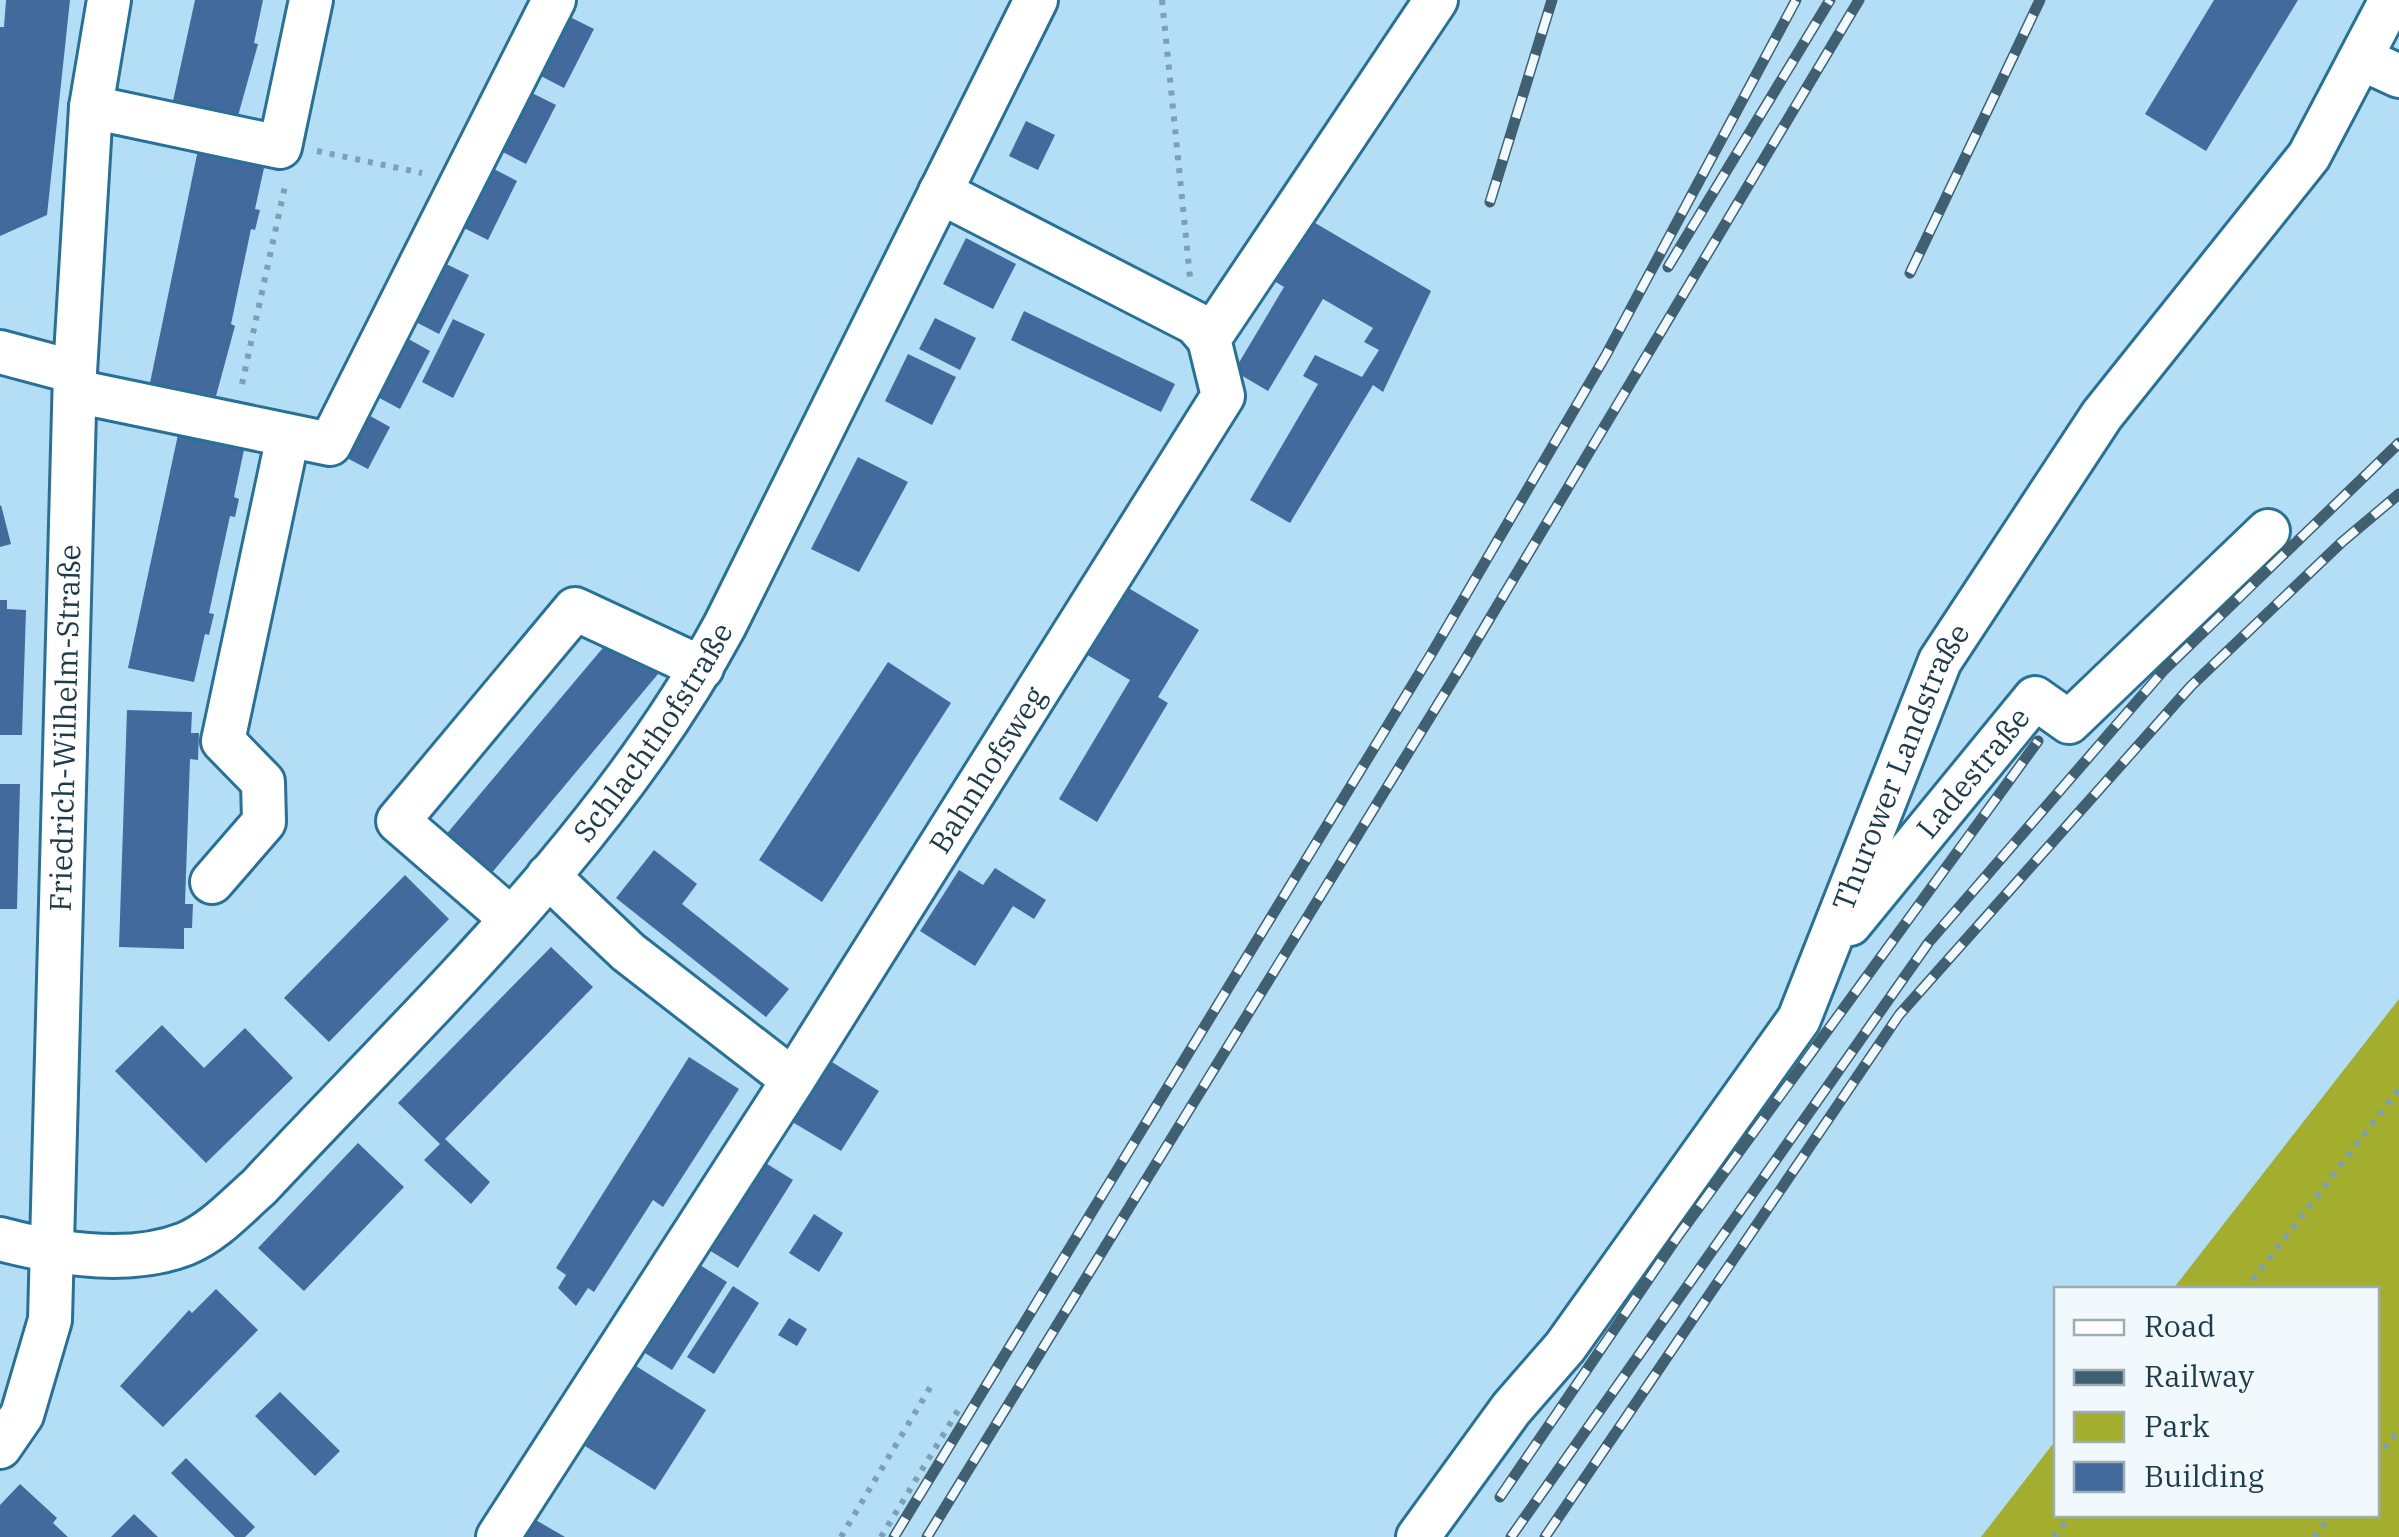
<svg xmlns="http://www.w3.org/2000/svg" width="2399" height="1537" font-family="'IBM Plex Serif',serif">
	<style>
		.green { fill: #a3ae2e }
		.building { fill: #426a9c }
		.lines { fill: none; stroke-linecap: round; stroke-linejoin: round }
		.minor-casing { stroke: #277196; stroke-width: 48 }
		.path { stroke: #7ba1b6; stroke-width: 6; stroke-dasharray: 5 8; stroke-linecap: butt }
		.minor { stroke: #fff; stroke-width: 42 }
		.rail-casing { stroke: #406072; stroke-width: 11 }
		.rail { stroke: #f2f9fd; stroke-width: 8; stroke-dasharray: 22; stroke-linecap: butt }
		.labels { text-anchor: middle; stroke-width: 10; stroke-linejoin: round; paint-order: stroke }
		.street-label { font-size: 30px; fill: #1d3b4b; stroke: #f2f9fd }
	</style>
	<rect width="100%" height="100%" fill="#b4def6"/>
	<path class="green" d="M2399,999V1537H1981L2056,1440V1514H2376V1290L2173,1289Z"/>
	<path class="building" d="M6,0H70L47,215L0,236V27H4Z
		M195,0H263L254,43L258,44L238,116L173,101Z
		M2214,0H2298L2206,151L2145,114Z
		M566,15L594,29L564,88L537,74Z
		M528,91L556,105L526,164L499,150Z
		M1026,121L1055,135L1038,170L1009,156Z
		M199,145L266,159L255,209L260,210L255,230L251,229L231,324L235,326L216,396L150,383Z
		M490,167L517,181L488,240L460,226Z
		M1310,220L1431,291L1383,392L1373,385L1290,523L1250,500L1318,384L1303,376L1315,355L1362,377L1379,350L1364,342L1373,328L1323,299L1268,391L1234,371L1284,287L1274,281Z
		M966,238L1016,264L993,309L943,284Z
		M442,262L469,275L439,334L412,320Z
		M1024,311L1175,384L1161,412L1011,340Z
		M935,318L976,338L960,370L919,349Z
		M453,319L485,334L453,398L422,382Z
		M403,336L430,351L400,409L372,394Z
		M908,354L956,377L932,425L885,401Z
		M363,412L390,427L368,469L341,455Z
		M179,430L245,445L234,497L239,499L235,517L230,516L209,613L214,614L209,635L205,634L194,682L128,668Z
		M858,457L908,482L859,572L811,549Z
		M1,505L11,544L0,547V506Z
		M1125,586L1199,630L1158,697L1168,703L1097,822L1059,799L1130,680L1084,653Z
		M0,600H7V609L26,610L22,735H0Z
		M612,637L658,674L485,881L439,843Z
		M888,662L951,703L822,902L759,860Z
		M127,710L192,712L191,733H199L198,760L190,759L185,904H193L192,928H184V949L119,947Z
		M0,784H20L17,909H0Z
		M654,850L697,884L682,904L789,989L766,1017L616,898Z
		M995,868L1046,900L1034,919L1013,906L975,966L920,931L959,870L983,885Z
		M405,875L449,919L329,1042L284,998Z
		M551,947L593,987L445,1139L490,1182L471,1204L424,1160L440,1144L398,1103Z
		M162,1025L204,1068L245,1028L293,1078L206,1163L115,1071Z
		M689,1057L739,1089L663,1207L653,1200L594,1292L588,1288L576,1306L558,1288L566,1275L556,1268Z
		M827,1059L879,1091L841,1151L789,1120Z
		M358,1143L404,1187L304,1291L258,1248Z
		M764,1162L793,1180L738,1268L709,1250Z
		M814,1214L843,1233L819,1272L789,1253Z
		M700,1265L727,1282L672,1370L645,1353Z
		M733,1286L759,1303L714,1374L687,1357Z
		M216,1289L258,1330L163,1427L120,1386L189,1310L192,1313Z
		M789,1318L807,1329L797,1346L778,1335Z
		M636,1366L706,1410L655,1490L585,1446Z
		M280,1392L340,1451L315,1476L255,1416Z
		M186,1458L255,1527L245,1537H235L171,1473Z
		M20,1484L57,1518L53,1523L68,1537H0V1505Z
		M134,1514L158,1537H111Z
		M534,1519L565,1537H523Z"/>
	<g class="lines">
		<defs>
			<g id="minor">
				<path d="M2362,59L2399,76"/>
				<path d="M91,107L280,147L311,0"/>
				<path d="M940,192L1195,323L1209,339"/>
				<path d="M0,352L75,372"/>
				<path d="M75,391L330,444L554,0"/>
				<path d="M548,876L628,952L793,1080"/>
				<path d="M212,882L264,822L263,782L223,741L288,436"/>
				<path d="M509,917L398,821L575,609L702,668"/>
				<path id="s1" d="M1850,924L2035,698L2069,722L2268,531"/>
				<path id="s2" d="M0,1239C57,1254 129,1266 185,1244C214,1232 236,1207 259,1187C424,1010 609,840 725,625L1036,0"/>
				<path id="s3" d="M0,1447L22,1415L50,1320L75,372L91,107L109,0"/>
				<path id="s4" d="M498,1537L793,1080L1223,396L1209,339L1436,0"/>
				<path id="s5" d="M1418,1537L1511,1409L1565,1347L1799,1019L1940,661L2102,415L2309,156L2391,0"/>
			</g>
		</defs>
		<use href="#minor" class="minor-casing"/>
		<path class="path" d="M1162,0L1190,277
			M317,151L422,173
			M242,384L285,186
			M2245,1290L2399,1089
			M2376,1458L2399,1430
			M841,1537L931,1386
			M881,1537L962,1404
			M2054,1537L2072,1514
			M2314,1537L2332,1514"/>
		<use href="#minor" class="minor"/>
		<defs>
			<path id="rail" d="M1490,202L1552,0
				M1668,267L1830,0
				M1910,273L2040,0
				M1500,1497L1678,1236L2038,741
				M894,1537L1433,651L1606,355L1796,0
				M927,1537L1462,665L1859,0
				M1511,1537L1929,942L2164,670L2399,443
				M1545,1537L1899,1015L2191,686L2342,542L2399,494"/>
		</defs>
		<use href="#rail" class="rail-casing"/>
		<use href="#rail" class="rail"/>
	</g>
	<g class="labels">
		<g class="street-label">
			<text dy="10" stroke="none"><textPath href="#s3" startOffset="730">Friedrich-Wilhelm-Straße</textPath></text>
			<text dy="10" stroke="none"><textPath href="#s2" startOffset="885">Schlachthofstraße</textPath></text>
			<text dy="10" stroke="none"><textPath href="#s5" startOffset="915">Thurower Landstraße</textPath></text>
			<text dy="10" stroke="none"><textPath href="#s4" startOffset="910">Bahnhofsweg</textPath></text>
			<text dy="10" stroke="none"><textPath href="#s1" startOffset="195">Ladestraße</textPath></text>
		</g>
	</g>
	<rect x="2054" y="1287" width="325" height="230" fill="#f2f9fd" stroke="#9dadb6" stroke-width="2.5"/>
	<rect x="2074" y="1320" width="50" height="15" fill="#ffffff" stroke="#9dadb6" stroke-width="2.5"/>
	<text x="2144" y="1337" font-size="30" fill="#1d3b4b">Road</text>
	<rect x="2074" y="1370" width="50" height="15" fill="#406072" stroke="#9dadb6" stroke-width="2.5"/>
	<text x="2144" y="1387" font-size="30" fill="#1d3b4b">Railway</text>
	<rect x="2074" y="1412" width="50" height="30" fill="#a3ae2e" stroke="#9dadb6" stroke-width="2.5"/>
	<text x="2144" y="1437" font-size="30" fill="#1d3b4b">Park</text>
	<rect x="2074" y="1462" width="50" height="30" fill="#426a9c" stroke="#9dadb6" stroke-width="2.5"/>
	<text x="2144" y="1487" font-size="30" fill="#1d3b4b">Building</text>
</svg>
